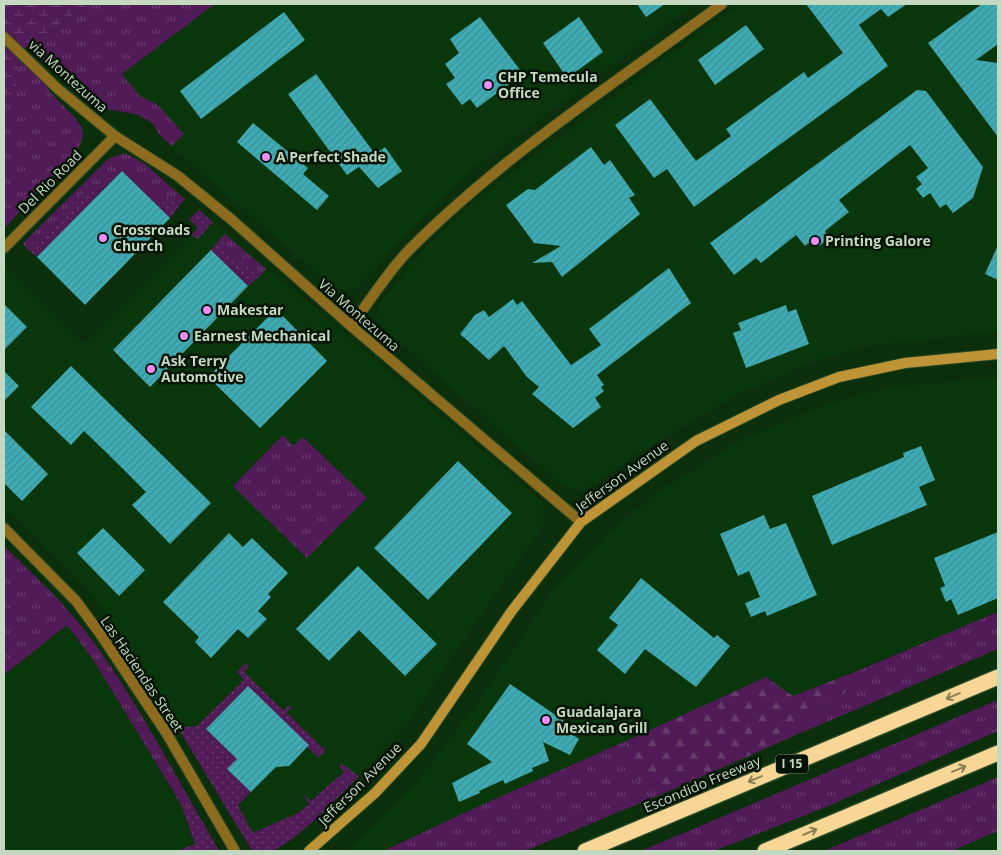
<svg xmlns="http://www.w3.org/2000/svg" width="1002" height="855" font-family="'Open Sans',sans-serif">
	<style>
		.built { fill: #09360a; fill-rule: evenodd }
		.grass { fill: url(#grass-tufts) }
		.forest { fill: url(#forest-firs) }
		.wetland { fill: url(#wetland-marsh) }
		.garden { fill: url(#garden-dots) }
		.building { fill: url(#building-hatch) }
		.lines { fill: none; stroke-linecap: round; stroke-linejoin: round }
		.minor-casing { stroke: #284a27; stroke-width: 12 }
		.tertiary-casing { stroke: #284a27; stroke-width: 12 }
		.secondary-casing { stroke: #284a27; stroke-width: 12 }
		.motorway-casing { stroke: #284a27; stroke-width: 18 }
		.minor { stroke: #8d6b1f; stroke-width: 10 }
		.tertiary { stroke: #8d6b1f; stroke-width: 10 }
		.secondary { stroke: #bf9436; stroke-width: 10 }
		.motorway { stroke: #f7d696; stroke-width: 15 }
		.oneway { stroke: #8a7e55 }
		.poi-dot { fill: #ed8cf9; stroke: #051305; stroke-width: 2 }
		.labels { text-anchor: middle; stroke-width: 5; stroke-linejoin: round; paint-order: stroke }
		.shield { fill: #051305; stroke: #8b9d89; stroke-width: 1 }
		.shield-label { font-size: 12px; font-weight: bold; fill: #c4d8c2 }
		.street-label { font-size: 14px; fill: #c4d8c2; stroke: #051305 }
		.poi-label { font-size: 14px; font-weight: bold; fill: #c4d8c2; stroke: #051305; text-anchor: start }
	</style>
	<defs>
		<pattern id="grass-tufts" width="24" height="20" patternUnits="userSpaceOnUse" patternTransform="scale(1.25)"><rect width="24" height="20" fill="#501b56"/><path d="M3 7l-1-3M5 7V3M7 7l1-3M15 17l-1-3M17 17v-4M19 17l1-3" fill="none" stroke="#683b6d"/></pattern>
		<pattern id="forest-firs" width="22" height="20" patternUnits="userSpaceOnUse" patternTransform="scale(1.25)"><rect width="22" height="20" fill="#501b56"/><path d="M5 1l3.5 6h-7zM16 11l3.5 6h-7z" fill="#683b6d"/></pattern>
		<pattern id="wetland-marsh" width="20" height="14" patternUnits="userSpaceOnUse" patternTransform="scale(1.25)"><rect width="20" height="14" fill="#501b56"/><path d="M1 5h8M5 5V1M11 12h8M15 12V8" fill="none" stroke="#683b6d"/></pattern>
		<pattern id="garden-dots" width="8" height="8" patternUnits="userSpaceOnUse" patternTransform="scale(1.25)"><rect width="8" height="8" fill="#501b56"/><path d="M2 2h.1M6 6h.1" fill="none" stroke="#683b6d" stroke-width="1.8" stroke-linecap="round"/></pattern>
		<pattern id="building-hatch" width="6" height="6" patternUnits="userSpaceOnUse" patternTransform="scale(1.25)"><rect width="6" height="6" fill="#3fabb4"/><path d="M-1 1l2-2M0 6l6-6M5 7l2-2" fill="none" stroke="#3e9096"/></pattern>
	</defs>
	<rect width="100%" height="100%" fill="#0a2f0a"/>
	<path class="built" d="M215,4H695L469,172L402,239L357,289L349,291L333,287L181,155L172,146L184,134L158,105L139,95L122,74Z
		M739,4H998V332L892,343L859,348L821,359L736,395L634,456L596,484L586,489L572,490L557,481L381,326L376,319L378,305L425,248L474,201Z
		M213,222L537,497L542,503L544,511L543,526L452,657L410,722L328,808L296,835L270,851H257L251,849L130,648L108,614L90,593L4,507V264L84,343L199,228ZM283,436L293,446L303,438L367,498L307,558Z
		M998,378V612L793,696L766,677L383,851H346L401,799L420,777L474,707L554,588L610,531L658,492L740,440L830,403L891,387Z
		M67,625L94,661L182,807L197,851H4V675Z
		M998,831V851H952L974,842Z"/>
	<path class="grass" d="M90,4H215L122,74L139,95L158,105L184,134L172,146L159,134L152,123L146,119L135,114L101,108L26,46Z
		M19,60L42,79L51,93L76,119L82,128L83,137L79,147L4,229V103L15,91Z
		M125,153L145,164L185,199L180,205L169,195L159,207L122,171L101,192L92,183L27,249L23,243L108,159Z
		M225,234L266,269L260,276L233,255L220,239Z
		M283,435L293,446L303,437L367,498L307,558L233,486Z
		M4,546C34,575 67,605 92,640C132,693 163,754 197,812L188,809L173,791L94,661L67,625L4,675Z
		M998,612V649L796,735C812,703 850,705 857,671Z
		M998,700V731L826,807L714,851H641Z
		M628,740L625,752L651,785L674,789L525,851H383L475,808Z
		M998,777V831L952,851H824Z"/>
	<path class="forest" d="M857,671C850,705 812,703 796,735L674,789L651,785L639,780L629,767L625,752L628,740L766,677L793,696Z"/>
	<path class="wetland" d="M4,4H90L26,46L18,63V79L15,91L4,103Z"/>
	<path class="garden" d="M92,183L101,192L37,257L27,249Z
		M169,195L180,205L170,218L159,207Z
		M199,210L213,222L198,239L191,235L198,228L189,219Z
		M220,239L233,255L260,276L248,286L211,250Z
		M246,663L249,665L244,672L283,710L290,705L291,707L287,713L325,750L319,758L307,747L308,745L248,686L206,729L237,759L251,792L238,805L253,833L298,813L309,804L303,795L311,801L344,772L339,766L341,763L359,776C342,793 292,847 270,851C264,852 257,851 251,849L178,728L197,726L244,680L237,672Z
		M173,791L188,809L197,812L219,851H178L195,844L182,807Z"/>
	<path class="building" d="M637,4H665L646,17Z
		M806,4H907L888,17L881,9L859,25L888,66L694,207L667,169L654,178L615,125L650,99L696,161L731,136L726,129L804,72L808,78L843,53Z
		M982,4H998V44L976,60L998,63V137L928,43Z
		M284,12L305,40L201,119L180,91Z
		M480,17L523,74L477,108L470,99L462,105L446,84L455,78L445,64L459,53L450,39Z
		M579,17L603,52L567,78L543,43Z
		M746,25L764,49L715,85L698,60Z
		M316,74L375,154L385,147L402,171L378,188L359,167L347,175L288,94Z
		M917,90L926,91L983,167L973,198L953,213L946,204L940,208L930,193L923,198L916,189L922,184L916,177L928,168L910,145L839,200L849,212L825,231L830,238L819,246L814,239L805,246L796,235L761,263L756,258L734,275L710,243Z
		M253,123L308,168L303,174L329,196L317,210L237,142Z
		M591,147L604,165L610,160L635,195L629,198L640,214L562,277L552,262L532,263L561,246L534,243L506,205L528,189L535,190Z
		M122,171L170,218L85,305L37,257Z
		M998,245V280L985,274Z
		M211,250L248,286L150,387L113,350Z
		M669,268L691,303L597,375L604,385L601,387L604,391L595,398L601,407L573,428L532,394L539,387L527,377L504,346L489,360L460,334L475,315L484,310L489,317L513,299L517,305L522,301L571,365L601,345L589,329Z
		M4,304L27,327L4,350Z
		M786,305L788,312L796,309L809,344L746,368L733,333L741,330L738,323Z
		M276,309L327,361L260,428L208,377Z
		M71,366L211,503L170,544L132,505L146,492L109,455L84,431L71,445L31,407Z
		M4,371L19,386L4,401Z
		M4,430L48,474L22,501L4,483Z
		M921,446L935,480L919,487L927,505L832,545L812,496L904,457L903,453Z
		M458,461L512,513L428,600L374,548Z
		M764,515L770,529L786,523L817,595L767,616L765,611L751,617L745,603L760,597L749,571L738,576L720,534Z
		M103,528L145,570L119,596L77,553Z
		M998,532V598L958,615L951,599L946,602L940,588L945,586L934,558Z
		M229,533L243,547L252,538L288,573L268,594L271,597L258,611L267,619L248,638L238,629L211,658L195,642L199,637L163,602Z
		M358,566L437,644L405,676L359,630L329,661L296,629Z
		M641,578L714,638L717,635L730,646L696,687L645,649L625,674L597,650L618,625L609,618Z
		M510,684L563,720L567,725L564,729L579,739L570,755L543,742L549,761L532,768L533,771L505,784L503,780L479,791L480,793L459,802L452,783L492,762L467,744Z
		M248,686L309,745L289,766L276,767L251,792L227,769L237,759L206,729Z"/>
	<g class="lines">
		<defs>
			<path id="minor" d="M4,528L76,601L101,635L167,734L235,851"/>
			<path id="tertiary" d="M4,37L58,89L115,136L178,176L232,220L351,326L581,522
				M4,248L115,136
				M351,326C369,302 387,273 408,251C501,157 616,82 722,4"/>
			<path id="secondary" d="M309,851L375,793L421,744L511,612L581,522L696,441L779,400L839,377L905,363L998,354"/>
			<path id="motorway" d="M585,851L998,677
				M765,851L998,753"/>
		</defs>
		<use href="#minor" class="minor-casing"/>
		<use href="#tertiary" class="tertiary-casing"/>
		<use href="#secondary" class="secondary-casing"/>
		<use href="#motorway" class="motorway-casing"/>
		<use href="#minor" class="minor"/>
		<use href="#tertiary" class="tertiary"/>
		<use href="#secondary" class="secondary"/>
		<use href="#motorway" class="motorway"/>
	</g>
	<defs><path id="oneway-shaft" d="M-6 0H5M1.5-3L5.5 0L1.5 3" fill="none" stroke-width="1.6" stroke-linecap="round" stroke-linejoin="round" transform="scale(1.25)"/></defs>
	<g class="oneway">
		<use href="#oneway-shaft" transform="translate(953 696) rotate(157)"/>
		<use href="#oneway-shaft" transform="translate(959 769) rotate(-23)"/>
		<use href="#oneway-shaft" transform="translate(755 779) rotate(157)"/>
		<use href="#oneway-shaft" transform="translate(810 832) rotate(-23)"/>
	</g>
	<g class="poi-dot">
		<circle cx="488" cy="85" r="5"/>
		<circle cx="266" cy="157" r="5"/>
		<circle cx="103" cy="238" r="5"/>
		<circle cx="815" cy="241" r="5"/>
		<circle cx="207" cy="310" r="5"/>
		<circle cx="184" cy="336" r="5"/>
		<circle cx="151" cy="369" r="5"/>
		<circle cx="546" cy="720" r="5"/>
	</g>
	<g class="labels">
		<rect class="shield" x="776" y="754.5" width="32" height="19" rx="4"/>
		<g class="shield-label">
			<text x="792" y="768">I 15</text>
		</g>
		<g class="street-label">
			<text transform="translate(68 76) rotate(42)" y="5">via Montezuma</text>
			<text transform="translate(50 182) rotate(-45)" y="5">Del Rio Road</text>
			<text transform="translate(359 315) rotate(41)" y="5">Via Montezuma</text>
			<text transform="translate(622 476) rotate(-36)" y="5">Jefferson Avenue</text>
			<text transform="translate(142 674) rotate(56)" y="5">Las Haciendas Street</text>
			<text transform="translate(360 784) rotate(-45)" y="5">Jefferson Avenue</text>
			<text transform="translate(702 784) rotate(-23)" y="5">Escondido Freeway</text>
		</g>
		<g class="poi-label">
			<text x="498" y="82">CHP Temecula<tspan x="498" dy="16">Office</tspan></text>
			<text x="276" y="162">A Perfect Shade</text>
			<text x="113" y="235">Crossroads<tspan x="113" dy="16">Church</tspan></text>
			<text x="825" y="246">Printing Galore</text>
			<text x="217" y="315">Makestar</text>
			<text x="194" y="341">Earnest Mechanical</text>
			<text x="161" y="366">Ask Terry<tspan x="161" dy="16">Automotive</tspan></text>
			<text x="556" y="717">Guadalajara<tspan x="556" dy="16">Mexican Grill</tspan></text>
		</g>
	</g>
	<rect width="1002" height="855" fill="none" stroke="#c4d8c2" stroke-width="10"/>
</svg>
